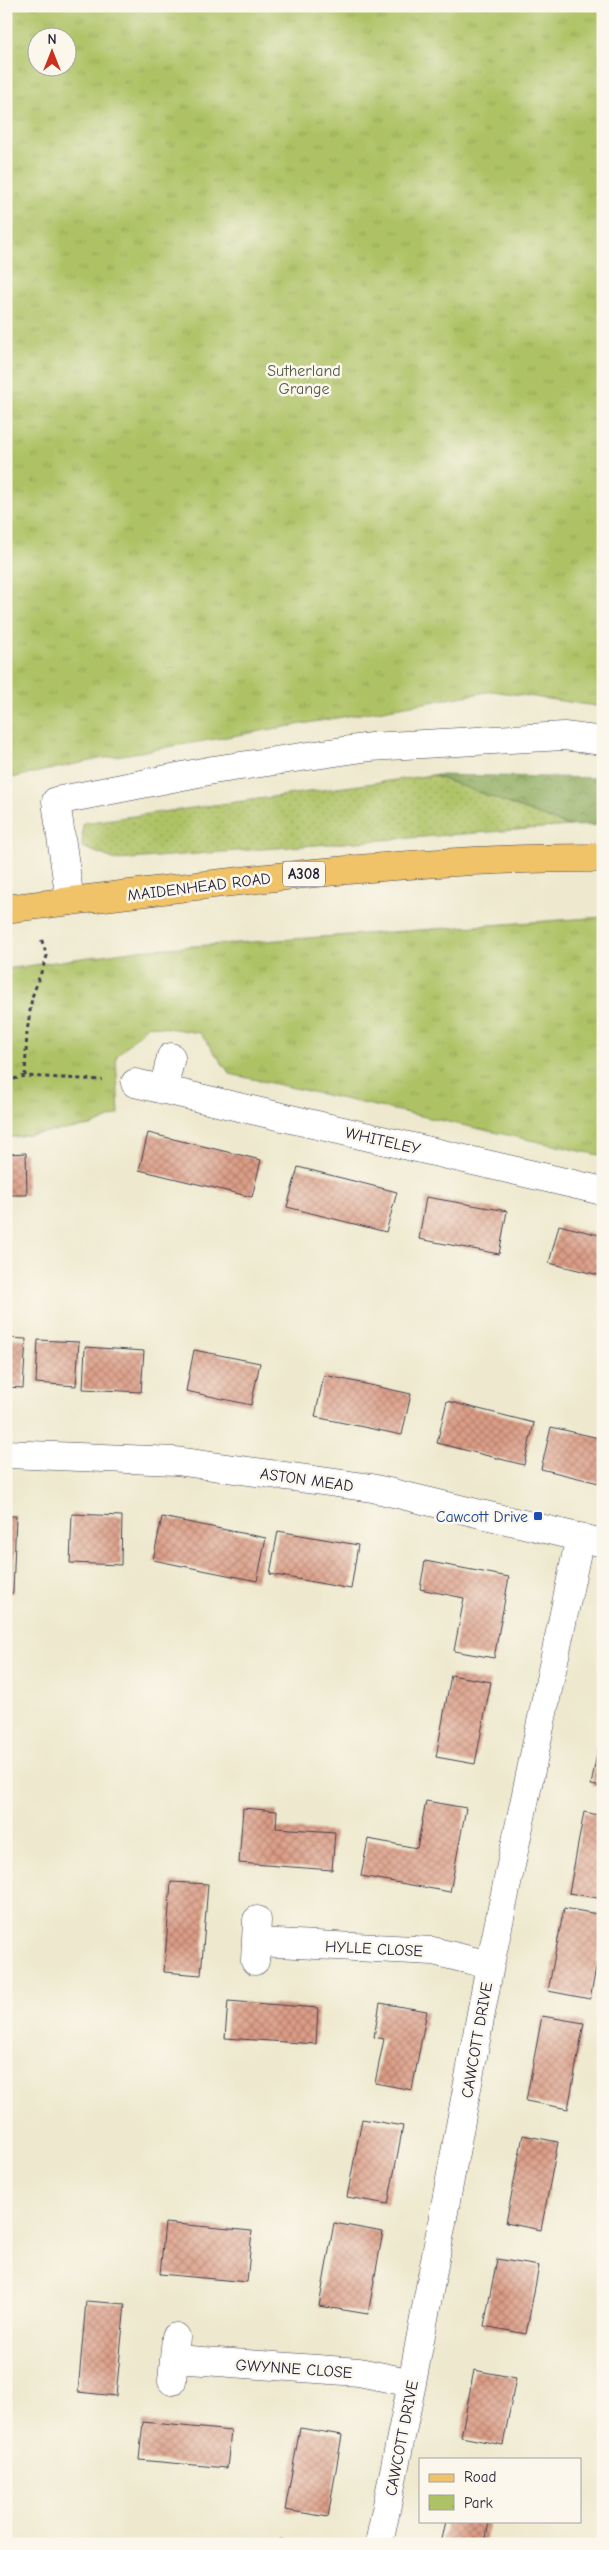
<svg xmlns="http://www.w3.org/2000/svg" width="609" height="2550" font-family="'Comic Neue',sans-serif">
	<style>
		.grass { fill: url(#grass-dots); stroke: #687250 }
		.forest { fill: url(#forest-crowns); stroke: #56654a }
		.park { fill: url(#park-tufts); stroke: #687250; fill-rule: evenodd }
		.building { fill: url(#building-cross-hatch) }
		.lines { fill: none; stroke-linecap: round; stroke-linejoin: round }
		.minor-casing { stroke: #414051; stroke-width: 29 }
		.major-casing { stroke: #414051; stroke-width: 29 }
		.path { stroke: #414051; stroke-width: 3; stroke-dasharray: 4 4; stroke-linecap: butt }
		.minor { stroke: #fff; stroke-width: 28 }
		.major { stroke: #f1c369; stroke-width: 28 }
		.transit-dot { fill: #1a4fb4; stroke: #fbf7ec; stroke-width: 2 }
		.labels { text-anchor: middle; stroke-width: 5; stroke-linejoin: round; paint-order: stroke }
		.shield { fill: #fbf7ec; stroke: #636270; stroke-width: 1 }
		.shield-label { font-size: 15px; font-weight: bold; fill: #22223b }
		.park-label { font-size: 16px; fill: #535a4a; stroke: #fbf7ec }
		.street-label { font-size: 16px; fill: #22223b; stroke: #fbf7ec }
		.transit-label { font-size: 16px; fill: #164399; stroke: #fbf7ec; text-anchor: end }
	</style>
	<defs>
		<pattern id="grass-dots" width="8" height="8" patternUnits="userSpaceOnUse" patternTransform="scale(1.25)"><rect width="8" height="8" fill="#aec265"/><path d="M2 2h.1M6 6h.1" fill="none" stroke="#95a659" stroke-width="1.8" stroke-linecap="round"/></pattern>
		<pattern id="forest-crowns" width="20" height="18" patternUnits="userSpaceOnUse" patternTransform="scale(1.25)"><rect width="20" height="18" fill="#8aa85a"/><path d="M2 6a3 3 0 1 1 6 0M12 15a3 3 0 1 1 6 0" fill="none" stroke="#70884c"/></pattern>
		<pattern id="park-tufts" width="24" height="20" patternUnits="userSpaceOnUse" patternTransform="scale(1.25)"><rect width="24" height="20" fill="#aec265"/><path d="M3 7l-1-3M5 7V3M7 7l1-3M15 17l-1-3M17 17v-4M19 17l1-3" fill="none" stroke="#95a659"/></pattern>
		<pattern id="building-cross-hatch" width="8" height="8" patternUnits="userSpaceOnUse" patternTransform="scale(1.25)"><rect width="8" height="8" fill="#dc9d86"/><path d="M0 0l8 8M0 8l8-8" fill="none" stroke="#b2806f"/></pattern>
	</defs>
	<rect width="100%" height="100%" fill="#fbf7ec"/>
	<filter id="ink" filterUnits="userSpaceOnUse"><feTurbulence type="fractalNoise" baseFrequency=".02" numOctaves="2"/><feDisplacementMap in="SourceGraphic" scale="10" xChannelSelector="R" yChannelSelector="G"/><feConvolveMatrix kernelMatrix="1 2 1 2 8 2 1 2 1" color-interpolation-filters="sRGB"/></filter>
	<filter id="wash" filterUnits="userSpaceOnUse"><feTurbulence type="fractalNoise" baseFrequency=".0096" numOctaves="4" result="noise"/><feDisplacementMap in="SourceGraphic" scale="20" xChannelSelector="R" yChannelSelector="G"/><feGaussianBlur stdDeviation="1.12" result="paint"/><feColorMatrix in="noise" values="0 0 0 0 0 0 0 0 0 0 0 0 0 0 0 0 0 1.4 0 .05"/><feComposite in="paint" operator="in"/></filter>
	<g filter="url(#wash)">
		<rect width="100%" height="100%" fill="#eee9ce"/>
		<path class="grass" d="M432,775L569,826L116,860L82,847L83,823Z"/>
		<path class="forest" d="M432,775L603,778V825L569,826Z"/>
		<path class="park" d="M6,6H603V707L493,691L99,759L6,779ZM38,38H68V68H38Z
			M603,917V1156L230,1074L200,1033L148,1025L116,1057L119,1114L91,1126L6,1138V969L138,950Z"/>
		<g id="blocks">
			<path class="building" d="M148,1133L261,1160L252,1197L139,1170Z
				M26,1153L27,1195H6V1154Z
				M298,1167L397,1192L386,1232L287,1207Z
				M426,1197L507,1211L499,1254L419,1239Z
				M559,1225L603,1236V1276L549,1263Z
				M6,1338L26,1339L23,1388L6,1387Z
				M38,1340L79,1342L76,1386L36,1383Z
				M85,1347L144,1351L141,1392L83,1389Z
				M194,1350L260,1363L251,1405L186,1391Z
				M324,1375L411,1394L402,1435L315,1417Z
				M447,1401L534,1423L524,1465L437,1443Z
				M551,1427L603,1439V1484L541,1469Z
				M72,1514L122,1516L121,1565L70,1563Z
				M6,1516H16L13,1593H6Z
				M162,1517L266,1538L257,1581L153,1560Z
				M278,1531L358,1545L351,1589L270,1574Z
				M425,1561L509,1577L494,1658L454,1651L464,1598L420,1589Z
				M6,1622H9L8,1641H6Z
				M451,1675L491,1682L475,1764L436,1757Z
				M602,1728H603V1787L591,1785Z
				M426,1801L466,1808L450,1892L361,1876L368,1839L417,1848Z
				M243,1808L277,1811L276,1828L335,1832L332,1870L239,1863Z
				M584,1812L603,1816V1899L569,1893Z
				M171,1882L208,1884L201,1975L164,1972Z
				M564,1908L603,1915V1933L590,1999L548,1991Z
				M228,2001L318,2008L316,2044L225,2038Z
				M380,2003L427,2011L412,2090L375,2083L384,2039L374,2037Z
				M542,2016L584,2023L568,2109L526,2101Z
				M362,2119L403,2126L388,2204L347,2197Z
				M523,2135L558,2142L541,2230L506,2223Z
				M165,2223L252,2231L247,2282L160,2274Z
				M334,2223L383,2232L368,2314L319,2306Z
				M497,2259L539,2266L526,2334L484,2326Z
				M86,2301L125,2304L116,2396L78,2392Z
				M474,2370L516,2378L503,2445L461,2437Z
				M143,2422L231,2431L227,2468L139,2460Z
				M300,2428L342,2435L328,2517L285,2510Z
				M446,2521H489L485,2544H441Z
				M280,2539L299,2543V2544H279Z"/>
		</g>
	</g>
	<g filter="url(#ink)">
		<use href="#blocks" fill-opacity="0" stroke="#414051" stroke-width="1"/>
		<g class="lines">
			<defs>
				<path id="minor" d="M70,901L56,801L213,770L370,747L564,736L603,741
					M135,1083L603,1191
					M163,1090L171,1057
					M6,1454L176,1461L372,1488L603,1543
					M257,1942L433,1951L490,1965
					M255,1961L257,1920
					M175,2359L359,2372L412,2383
					M172,2381L176,2337
					M379,2544L412,2383L490,1965L580,1537"/>
				<path id="major" d="M6,909C204,885 403,857 603,858"/>
			</defs>
			<use href="#minor" class="minor-casing"/>
			<use href="#major" class="major-casing"/>
			<path class="path" d="M25,1076L27,1032L32,997L47,956L41,938
				M6,1081L25,1076L102,1080"/>
			<use href="#minor" class="minor"/>
			<use href="#major" class="major"/>
		</g>
	</g>
	<rect class="transit-dot" x="533" y="1511" width="10" height="10" rx="2.5"/>
	<g class="labels">
		<rect class="shield" x="283" y="861.5" width="42" height="25" rx="4"/>
		<g class="shield-label">
			<text x="304" y="879">A308</text>
		</g>
		<g class="park-label">
			<text x="304" y="376">Sutherland<tspan x="304" dy="18">Grange</tspan></text>
		</g>
		<g class="street-label">
			<text transform="translate(199 886) rotate(-7)" y="6">MAIDENHEAD ROAD</text>
			<text transform="translate(383 1140) rotate(13)" y="6">WHITELEY</text>
			<text transform="translate(307 1479) rotate(8)" y="6">ASTON MEAD</text>
			<text transform="translate(374 1948) rotate(3)" y="6">HYLLE CLOSE</text>
			<text transform="translate(476 2040) rotate(-80)" y="6">CAWCOTT DRIVE</text>
			<text transform="translate(294 2368) rotate(4)" y="6">GWYNNE CLOSE</text>
			<text transform="translate(401 2438) rotate(-79)" y="6">CAWCOTT DRIVE</text>
		</g>
		<g class="transit-label">
			<text x="528" y="1522">Cawcott Drive</text>
		</g>
	</g>
	<rect width="609" height="2550" fill="none" stroke="#fbf7ec" stroke-width="25"/>
	<rect x="419" y="2458" width="162" height="65" fill="#fbf7ec" stroke="#a4a2a5"/>
	<rect x="429" y="2474" width="25" height="8" fill="#f1c369" stroke="#a4a2a5"/>
	<text x="464" y="2482" font-size="15" fill="#22223b">Road</text>
	<rect x="429" y="2495" width="25" height="15" fill="url(#park-tufts)" stroke="#a4a2a5"/>
	<text x="464" y="2508" font-size="15" fill="#22223b">Park</text>
	<g transform="translate(52 52)"><circle r="24" fill="#fbf7ec" stroke="#a4a2a5"/>
	<path d="M0-4L9 19L0 12L-9 19Z" fill="#c8321e"/>
	<text y="-8" font-size="14" font-weight="bold" text-anchor="middle" fill="#22223b">N</text>
	</g>
</svg>
